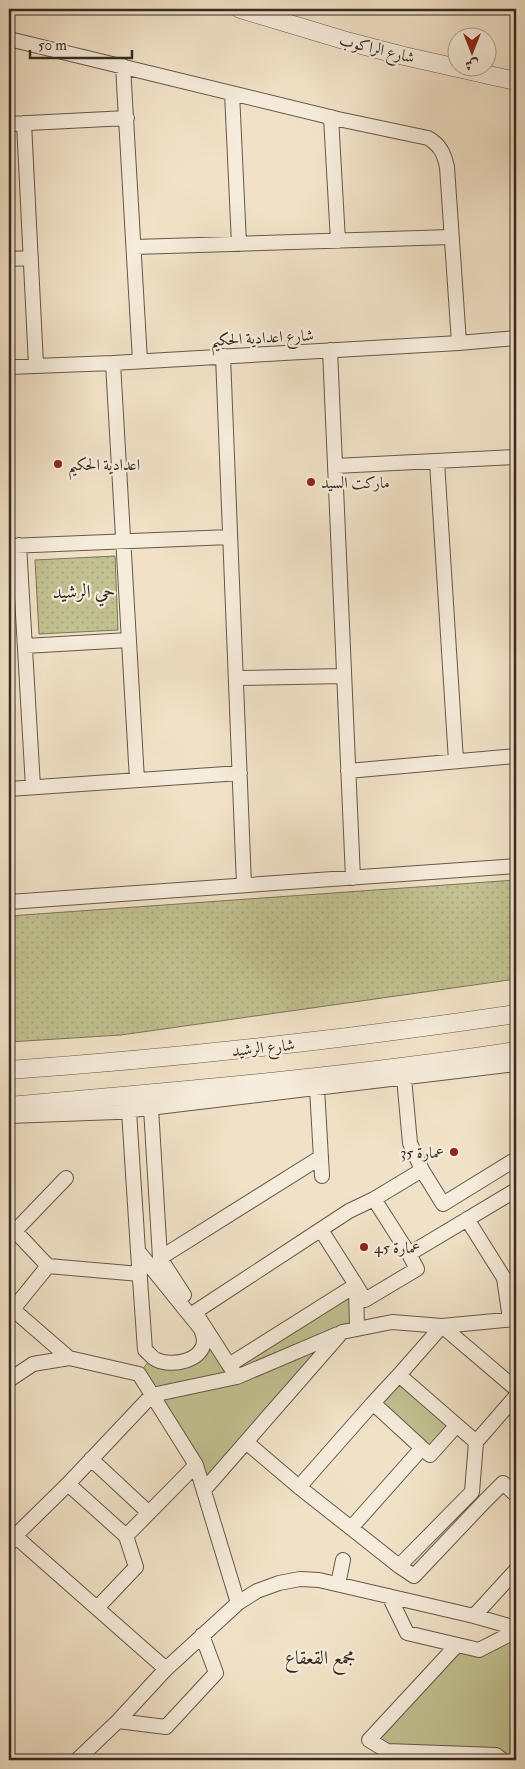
<svg xmlns="http://www.w3.org/2000/svg" width="525" height="1769" font-family="'IM FELL Double Pica',Amiri,serif">
	<style>
		.green { fill: #c1c191; stroke: #7c765a }
		.garden { fill: url(#garden-dots); stroke: #7c765a }
		.lines { fill: none; stroke-linecap: round; stroke-linejoin: round }
		.minor-casing { stroke: #65584b; stroke-width: 16 }
		.tertiary-casing { stroke: #65584b; stroke-width: 19 }
		.minor { stroke: #f6ecdb; stroke-width: 14 }
		.tertiary { stroke: #f6ecdb; stroke-width: 18 }
		.poi-dot { fill: #8f2418; stroke: #f6ecdb; stroke-width: 2 }
		.labels { text-anchor: middle; stroke-width: 4.5; stroke-linejoin: round; paint-order: stroke }
		.street-label { font-size: 16px; fill: #362a22; stroke: #f6ecdb }
		.poi-label { font-size: 16px; fill: #362a22; stroke: #f6ecdb; text-anchor: start }
		.quarter-label { font-size: 19px; fill: #362a22; stroke: #f6ecdb }
	</style>
	<defs>
		<pattern id="garden-dots" width="8" height="8" patternUnits="userSpaceOnUse" patternTransform="scale(1.25)"><rect width="8" height="8" fill="#c1c191"/><path d="M2 2h.1M6 6h.1" fill="none" stroke="#a6a67d" stroke-width="1.8" stroke-linecap="round"/></pattern>
	</defs>
	<rect width="100%" height="100%" fill="#f1e2c7"/>
	<filter id="stains"><feTurbulence type="fractalNoise" baseFrequency=".004" numOctaves="4"/><feColorMatrix values="0 0 0 0 .2 0 0 0 0 .09 0 0 0 0 .02 0 0 0 .5 -.17"/></filter>
	<radialGradient id="worn" r=".72"><stop offset=".6" stop-color="#630" stop-opacity="0"/><stop offset="1" stop-color="#630" stop-opacity=".3"/></radialGradient>
	<path class="green" d="M356,1285L357,1329L342,1332L204,1490L139,1374L152,1357L175,1363L204,1341L230,1364Z
		M399,1375L456,1426L430,1455L373,1403Z
		M516,1631V1760H444L436,1753L387,1751L369,1740L457,1645L479,1650Z"/>
	<path class="garden" d="M115,556L118,630L39,634L35,560Z
		M516,880V979L121,1035L9,1042V916Z"/>
	<g class="lines">
		<defs>
			<path id="minor" d="M9,39L338,119L428,138C440,145 444,153 447,167L459,343
				M123,66L140,361
				M232,93L239,244
				M331,117L338,241
				M24,123L36,365
				M9,124L127,118
				M134,247L451,237
				M9,259L31,258
				M330,350L353,878
				M223,356L244,885
				M113,363L137,780
				M9,367L113,363L459,343L516,338
				M437,462L456,761
				M335,466L516,457
				M19,545L33,787
				M9,546L230,537
				M25,646L129,640
				M236,678L344,676
				M348,771L516,756
				M9,789L240,773
				M9,902L516,866
				M404,1078L410,1143L422,1170
				M317,1088L322,1176
				M151,1108L160,1258
				M129,1111L138,1251L145,1350C149,1353 153,1359 157,1360C172,1367 203,1361 204,1341C204,1337 202,1332 201,1329L138,1251
				M9,1116L116,1112L516,1064
				M467,1219L504,1278L510,1319
				M409,1254L374,1199L422,1170L443,1204L516,1159
				M48,1266L15,1231L66,1178
				M356,1285L365,1300L417,1269L409,1254L516,1190
				M356,1286L357,1329
				M184,1295L160,1258L321,1157
				M9,1306L69,1358
				M13,1309L48,1266L140,1274
				M516,1319L442,1326L399,1375L476,1442L516,1396
				M229,1365L195,1312L349,1211L374,1199
				M234,1372L229,1365L356,1285L321,1230
				M399,1375L373,1403L422,1448L430,1455L456,1426
				M9,1380L33,1364L69,1358L139,1374L196,1465L238,1603
				M373,1403L299,1487L351,1528L422,1448
				M246,1442L299,1487
				M91,1459L149,1513
				M68,1484L152,1395L237,1377L338,1334
				M204,1490L342,1332L392,1322L442,1326L516,1389
				M351,1528L399,1566L472,1492L476,1442
				M15,1536L68,1484L126,1536L136,1567L97,1608
				M126,1536L196,1465
				M9,1544L15,1536L166,1669
				M399,1566L414,1576L484,1502L503,1483L516,1495
				M338,1584L343,1560
				M389,1596L407,1633L479,1650L516,1631
				M474,1616L516,1570
				M457,1645L369,1740L387,1751L496,1755L502,1760
				M118,1721L166,1727L216,1673L202,1635
				M77,1760L118,1721L166,1669L238,1603L257,1591L279,1583L300,1579L319,1580L474,1616L516,1628"/>
			<path id="tertiary" d="M240,9L350,42L404,56L516,81
				M9,1070C179,1058 348,1039 516,1014
				M9,1106C178,1091 348,1077 516,1051"/>
		</defs>
		<use href="#minor" class="minor-casing"/>
		<use href="#tertiary" class="tertiary-casing"/>
		<use href="#minor" class="minor"/>
		<use href="#tertiary" class="tertiary"/>
	</g>
	<g class="poi-dot">
		<circle cx="58" cy="464" r="5"/>
		<circle cx="311" cy="482" r="5"/>
		<circle cx="454" cy="1152" r="5"/>
		<circle cx="364" cy="1247" r="5"/>
	</g>
	<g class="labels">
		<g class="street-label">
			<text transform="translate(377 48) rotate(14)" y="6">شارع الراكوب</text>
			<text transform="translate(262 337) rotate(-3)" y="6">شارع اعدادية الحكيم</text>
			<text transform="translate(263 1047) rotate(-6)" y="6">شارع الرشيد</text>
		</g>
		<g class="poi-label">
			<text x="68" y="470">اعدادية الحكيم</text>
			<text x="321" y="488">ماركت السيد</text>
			<text x="444" y="1158" text-anchor="end">عمارة 35</text>
			<text x="374" y="1253">عمارة 45</text>
		</g>
		<g class="quarter-label">
			<text x="84" y="598">حي الرشيد</text>
			<text x="320" y="1664">مجمع القعقاع</text>
		</g>
	</g>
	<rect width="525" height="1769" fill="none" stroke="#f1e2c7" stroke-width="30"/>
	<rect x="10" y="10" width="505" height="1749" fill="none" stroke="#362a22" stroke-width="2.5"/>
	<rect x="15" y="15" width="495" height="1739" fill="none" stroke="#362a22"/>
	<g transform="translate(472 52) rotate(180)"><circle r="24" fill="#f6ecdb" stroke="#a99e91"/>
	<path d="M0-4L9 19L0 12L-9 19Z" fill="#8f2418"/>
	<text y="-8" font-size="14" font-weight="bold" text-anchor="middle" fill="#362a22">ش</text>
	</g>
	<path d="M30 50v8h102v-8" fill="none" stroke="#362a22" stroke-width="2.5"/>
	<text x="38" y="50" font-size="15" fill="#362a22" stroke="#f6ecdb" stroke-width="4" paint-order="stroke">50 m</text>
	<rect width="100%" height="100%" filter="url(#stains)"/>
	<rect width="100%" height="100%" fill="url(#worn)"/>
</svg>
